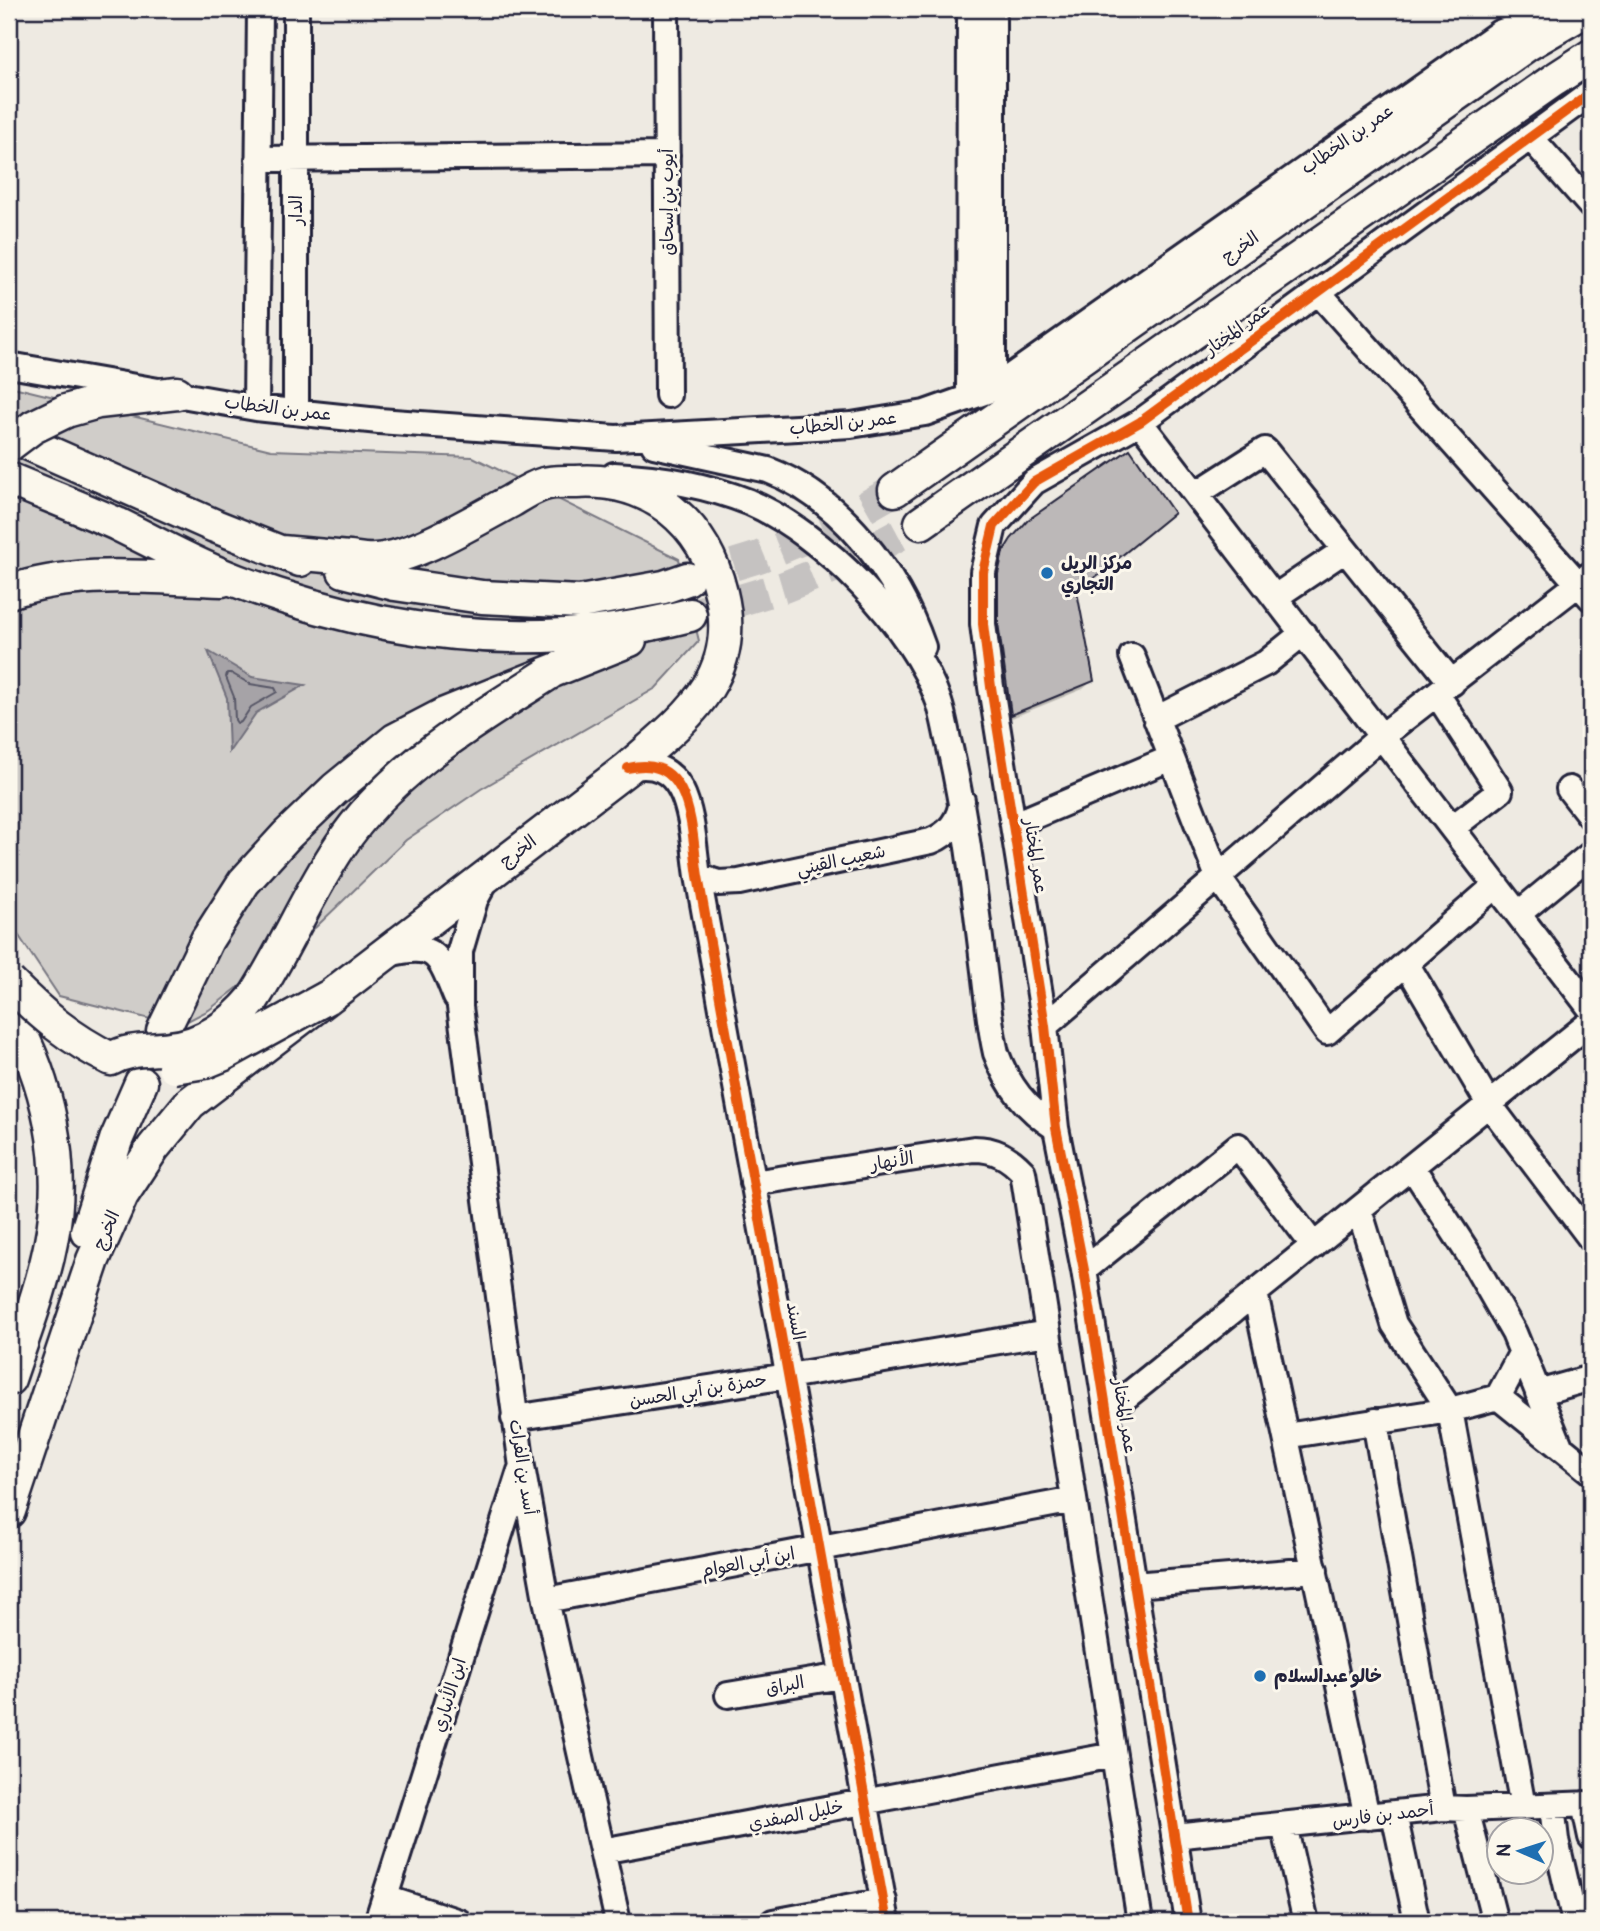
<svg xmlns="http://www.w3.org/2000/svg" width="1600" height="1931" font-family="Pangolin,'Playpen Sans Arabic',sans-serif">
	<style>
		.green { fill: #d0cdc9; stroke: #797882; stroke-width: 2 }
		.water { fill: #a6a3a7; stroke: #716f7c; stroke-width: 2 }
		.shadow { fill: #0003 }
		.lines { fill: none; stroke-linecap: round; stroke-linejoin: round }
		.shore { stroke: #575666; stroke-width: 2 }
		.building { fill: #bcb8b8; stroke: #22223b; stroke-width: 2 }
		.major-tunnel { stroke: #c5c2c1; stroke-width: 32; stroke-dasharray: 32 16; stroke-linecap: butt }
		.minor-casing { stroke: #22223b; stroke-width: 30 }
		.major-casing { stroke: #22223b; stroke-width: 37 }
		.minor { stroke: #fbf7ec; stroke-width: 24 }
		.major { stroke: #fbf7ec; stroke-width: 32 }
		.major-bridge-casing { stroke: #22223b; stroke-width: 37; stroke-linecap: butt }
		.major-bridge { stroke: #fbf7ec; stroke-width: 32 }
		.cycleway-casing { stroke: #fbf7ec; stroke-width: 15 }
		.cycleway { stroke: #e8590c; stroke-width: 10 }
		.poi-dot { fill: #1f6fb2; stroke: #fbf7ec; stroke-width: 2.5 }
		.labels { text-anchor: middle; stroke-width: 6; stroke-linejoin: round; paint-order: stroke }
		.street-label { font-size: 18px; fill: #22223b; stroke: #fbf7ec }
		.poi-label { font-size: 18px; font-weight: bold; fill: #22223b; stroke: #fbf7ec; text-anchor: start }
	</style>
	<rect width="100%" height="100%" fill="#eeeae2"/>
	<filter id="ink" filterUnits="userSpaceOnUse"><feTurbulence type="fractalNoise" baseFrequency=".0143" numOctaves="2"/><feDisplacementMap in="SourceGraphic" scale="14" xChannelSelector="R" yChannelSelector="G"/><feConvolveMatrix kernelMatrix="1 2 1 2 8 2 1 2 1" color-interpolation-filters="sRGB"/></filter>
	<g filter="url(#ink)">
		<path class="green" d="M9,386L271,450L473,457L679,559L699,641L656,688L481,789L406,840L316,927L209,1010L178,1026L59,996L9,921Z"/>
		<path class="water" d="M208,651L252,677L305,685L256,713L229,752L227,698Z"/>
		<path class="shadow" d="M1020,531L1075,593L1092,681L1083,689L1002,722L990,633L995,562L1002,550Z"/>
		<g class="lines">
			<path class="shore" d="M227,673H231L250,684L275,688L277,692L251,707L241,722L237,723L235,720L234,697L226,677Z"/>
		</g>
		<path class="building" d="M1130,449L1174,513L1077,592L1094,681L1011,715L998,623V574L1003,552L1011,539L1028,520Z"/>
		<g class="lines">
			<path class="major-tunnel" d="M688,579L759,557L827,529L895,490
				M690,615L784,587L854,559L921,523"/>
			<defs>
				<path id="minor" d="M296,9V411
					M666,9L668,395
					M1530,137L1591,206
					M258,159L667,155
					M1318,292L1591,598
					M9,365L256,408L379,421L616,438L851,425L925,413L993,389L1499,33L1561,9
					M993,389V9
					M969,397L970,9
					M256,408L260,9
					M1140,422L1591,1009
					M654,445L768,470C841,498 898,574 923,647
					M614,475C659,477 706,485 749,502C822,533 913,626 939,702C944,717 946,733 950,748C966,819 974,891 983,963C987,993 989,1023 996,1053C1008,1086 1026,1109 1056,1128
					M1196,494L1265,450L1452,683
					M1275,597L1345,550
					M1132,656L1218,877L1327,1032L1496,885
					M1437,694L1500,791L1452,828
					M1156,719L1266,663L1303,633
					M628,768C694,752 691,832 698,876L887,1922
					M1569,789L1591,817
					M1013,825L1171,758
					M698,876L718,883L739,882L931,841C949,834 960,820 962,800
					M487,878L475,900L460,951V1007L522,1467L546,1600L618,1922
					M1518,914L1591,854
					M388,954C437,942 439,955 456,997
					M1406,963L1489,1104L1591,1239
					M1045,1026L1382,736L1591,574
					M1412,1167L1470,1256L1514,1333L1560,1446
					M753,1183L974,1149C995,1149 1009,1157 1023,1172L1140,1922
					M1359,1209L1394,1324L1450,1410L1498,1397L1522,1352
					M1084,1270L1238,1146L1314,1246
					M1255,1293L1367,1817
					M1538,1393L1591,1378
					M1498,1397L1591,1472
					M1107,1412L1591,1022
					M514,1418L788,1376L1048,1333
					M1375,1421L1443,1808
					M1286,1436L1450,1410L1523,1807
					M1134,1585L1315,1570
					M546,1600L1074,1500
					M728,1695L842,1676
					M1584,1804L1591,1837
					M1552,1806L1556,1840L1575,1922
					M1466,1809L1495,1922
					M1394,1814L1417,1922
					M1284,1825L1306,1922
					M1174,1836L1443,1808L1466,1809L1591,1804
					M602,1851L1114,1755
					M385,1898L459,1922
					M377,1922L520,1471
					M773,1922L884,1901
					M1188,1922L1084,1270L1056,1128L1045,1026L991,687L983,624V572L994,526L1034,482L1140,422L1591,93"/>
				<path id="major" d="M66,411L98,402L177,393
					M9,435L215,526L300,560
					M9,479C45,494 81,508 117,524C156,543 196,566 237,581C384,636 536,655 690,615
					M895,490L1528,44L1588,9
					M921,523L1554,80L1591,56
					M344,571L395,584L482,597L580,602L664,587L687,579
					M9,592C78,568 151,578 222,580
					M9,1011C48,1080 67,1163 51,1242C42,1289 24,1334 9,1379
					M163,1031L207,940L244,882L287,835L335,789L395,740L445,714L630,640
					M87,1231L116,1140L141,1083
					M9,1511L93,1260L122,1195L153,1148L190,1103L628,768C684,719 742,678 721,593C704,522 650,477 576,482C566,482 553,481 544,484C533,487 521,495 511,501C475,520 416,557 376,560C367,561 358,559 349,558C326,556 304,554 281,552"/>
			</defs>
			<use href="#minor" class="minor-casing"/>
			<use href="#major" class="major-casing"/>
			<use href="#minor" class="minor"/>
			<use href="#major" class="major"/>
			<defs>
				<path id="major-bridge" d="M9,445L33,427L66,411
					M9,982C42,1015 69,1038 111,1059C130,1048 148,1051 170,1048C203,1045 232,1024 253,999C285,950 307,895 340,846C391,769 472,723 548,674
					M174,1067L205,1062L222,1055L328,997"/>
			</defs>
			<use href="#major-bridge" class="major-bridge-casing"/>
			<use href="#major-bridge" class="major-bridge"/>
			<defs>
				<path id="cycleway" d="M628,768C694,752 691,832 698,876L887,1922
					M1188,1922L1084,1270L1056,1128L1045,1026L991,687L983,624V572L994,526L1034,482L1140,422L1591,93"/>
			</defs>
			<use href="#cycleway" class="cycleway-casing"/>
			<use href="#cycleway" class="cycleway"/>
		</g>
	</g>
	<g class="poi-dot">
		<circle cx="1047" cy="573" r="7"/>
		<circle cx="1260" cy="1676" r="7"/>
	</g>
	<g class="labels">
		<g class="street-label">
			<text transform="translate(1347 139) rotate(-35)" y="6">عمر بن الخطاب</text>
			<text transform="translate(667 202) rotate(-90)" y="6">أيوب بن إسحاق</text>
			<text transform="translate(296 210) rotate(-90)" y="6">الدار</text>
			<text transform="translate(1240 247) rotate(-35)" y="6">الخرج</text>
			<text transform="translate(1237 329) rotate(-36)" y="6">عمر المختار</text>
			<text transform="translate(278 408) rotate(7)" y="6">عمر بن الخطاب</text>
			<text transform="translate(843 423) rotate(-6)" y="6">عمر بن الخطاب</text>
			<text transform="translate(518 851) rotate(-37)" y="6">الخرج</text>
			<text transform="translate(1036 856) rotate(81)" y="6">عمر المختار</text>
			<text transform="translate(841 860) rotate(-12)" y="6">شعيب القيني</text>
			<text transform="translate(892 1161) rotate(-9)" y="6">الأنهار</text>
			<text transform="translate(106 1230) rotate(-66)" y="6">الخرج</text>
			<text transform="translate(796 1321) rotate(80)" y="6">السند</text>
			<text transform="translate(698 1390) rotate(-9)" y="6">حمزة بن أبي الحسن</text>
			<text transform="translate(1125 1416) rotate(81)" y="6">عمر المختار</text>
			<text transform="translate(523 1467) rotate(81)" y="6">أسد بن الفرات</text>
			<text transform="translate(748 1562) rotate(-11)" y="6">ابن أبي العوام</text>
			<text transform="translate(785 1685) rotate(-10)" y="6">البراق</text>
			<text transform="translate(449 1695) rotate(-73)" y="6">ابن الأنباري</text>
			<text transform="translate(796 1815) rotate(-11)" y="6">خليل الصفدي</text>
			<text transform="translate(1383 1815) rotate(-7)" y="6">أحمد بن فارس</text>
		</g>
		<g class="poi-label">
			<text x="1061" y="569">مركز الريل<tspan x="1061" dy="21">التجاري</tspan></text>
			<text x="1274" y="1682">خالو عبدالسلام</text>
		</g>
	</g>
	<rect width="1600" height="1931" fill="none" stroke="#fbf7ec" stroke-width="35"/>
	<rect x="18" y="18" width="1565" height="1896" fill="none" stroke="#22223b" stroke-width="2.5" filter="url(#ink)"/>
	<g transform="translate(1520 1851) rotate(273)"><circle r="33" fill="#fbf7ec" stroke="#a4a2a5" stroke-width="2"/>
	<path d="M0-5L12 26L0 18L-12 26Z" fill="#1f6fb2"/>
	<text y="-10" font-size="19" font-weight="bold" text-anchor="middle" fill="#22223b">N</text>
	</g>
</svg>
